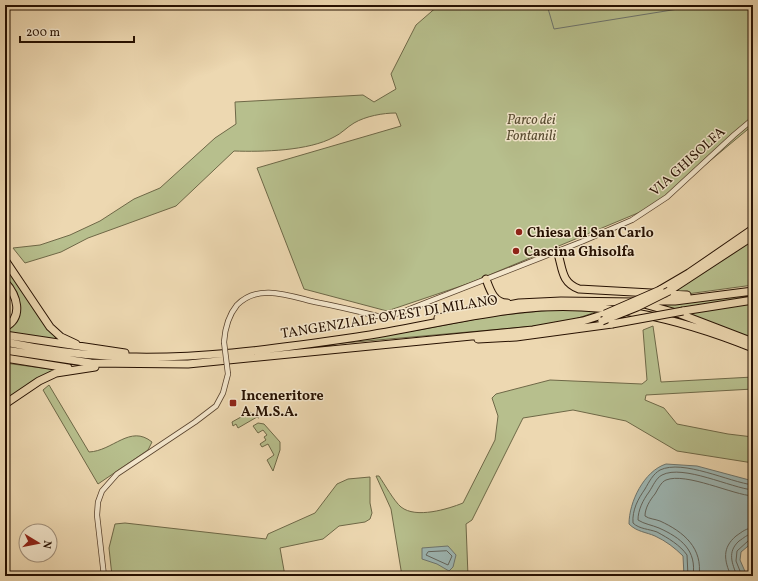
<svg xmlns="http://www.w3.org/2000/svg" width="758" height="581" font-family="Vollkorn,serif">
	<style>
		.green { fill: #b7bf8d; stroke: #6e6847 }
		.water { fill: #9db8b6; stroke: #6d756e }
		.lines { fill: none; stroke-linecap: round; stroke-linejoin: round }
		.shore { stroke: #62645c; stroke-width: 1 }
		.stream { stroke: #6d756e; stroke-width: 1 }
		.tertiary-casing { stroke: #58422d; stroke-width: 6 }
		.motorway-casing { stroke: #261001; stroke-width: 9 }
		.tertiary { stroke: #f3e6cc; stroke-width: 4.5 }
		.motorway { stroke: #edd8b1; stroke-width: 7 }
		.tertiary-bridge-casing { stroke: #58422d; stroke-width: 6; stroke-linecap: butt }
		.motorway-bridge-casing { stroke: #261001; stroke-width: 9; stroke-linecap: butt }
		.tertiary-bridge { stroke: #f3e6cc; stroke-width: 4.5 }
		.motorway-bridge { stroke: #edd8b1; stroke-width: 7 }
		.poi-dot { fill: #8f2418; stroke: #f3e6cc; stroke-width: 1.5 }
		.labels { text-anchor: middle; stroke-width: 3; stroke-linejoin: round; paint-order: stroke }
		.park-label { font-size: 14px; font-style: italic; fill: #594d32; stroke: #f3e6cc }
		.street-label { font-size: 14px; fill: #261001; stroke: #f3e6cc }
		.poi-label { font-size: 14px; font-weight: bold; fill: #261001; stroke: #f3e6cc; text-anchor: start }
	</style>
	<rect width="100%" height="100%" fill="#edd8b1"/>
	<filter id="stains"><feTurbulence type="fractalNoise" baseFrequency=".005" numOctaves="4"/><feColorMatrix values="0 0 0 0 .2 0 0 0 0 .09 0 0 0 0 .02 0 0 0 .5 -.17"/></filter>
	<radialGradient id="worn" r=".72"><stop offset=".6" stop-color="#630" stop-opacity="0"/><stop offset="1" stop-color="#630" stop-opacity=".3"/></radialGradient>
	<path class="green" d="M439,5H753V125L657,205L470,283L387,311L304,289L257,168L401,126L396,113C383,113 366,116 354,123C347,127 341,134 334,137C309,151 262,152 234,151L176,206L88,238L61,252L25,263L13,248L40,245L70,235L100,221L134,199L160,188L215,138L236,124L235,102L363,95L374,102L396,89L391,74L416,25Z
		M753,238V285L687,294L671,293Z
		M5,263L56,336L61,342L5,332L19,314L5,279Z
		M753,293V298L674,310L659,305V304Z
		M753,301V340L684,313Z
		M552,310L599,311L572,320L536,326L321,345L419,330L493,316Z
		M653,326L661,382L753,377V389L646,395L645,400L664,408L677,424L728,434L753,437V463L677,451L626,421L573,410L523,418L472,520L466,524L468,576H402L391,509L376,476H379C385,485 394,501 401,507C416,519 448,509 463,503L495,440L498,416L492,398L496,394L550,380L642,384L647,380L643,330Z
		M5,363L57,370L5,401Z
		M49,385L89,452C113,451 130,424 152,442L148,450L98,484L43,390Z
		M250,412L259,418L257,417L238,428L236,424L233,426L232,422Z
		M258,423L264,424L280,442V450L273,471L267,460L274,455L268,444L262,447L260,444L266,440L264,437L267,435L263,430L258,433L253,426Z
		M370,477V503L372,513L370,519L365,522L339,526L323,539L280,548L285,576H112L109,548L115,524L125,523L266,539L268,534L315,513L337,484L348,479Z"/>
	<path class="water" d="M666,464L697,466L753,481V542L741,552L740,560L747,576H684L683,556C675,548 666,541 655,536C646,532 637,532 629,524C629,502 644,471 666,464Z
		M448,546L456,555L453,567L449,571L437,564L422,559V548Z"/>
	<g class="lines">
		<path class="shore" d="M447,551L452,556L448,565L426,555L428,552Z
			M688,576L687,555C680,545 668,538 657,532C649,529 639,529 633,523C632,510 638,499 645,489C649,482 653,474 660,470C683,459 729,482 753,485
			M693,576C697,550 681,538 659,528C652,525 644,524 638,520C638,510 643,500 649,492C653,486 656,478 662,475C683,464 731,488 753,490
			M699,576C703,548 684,532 660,521C655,519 649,519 645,516C645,508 650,500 655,494C658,489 661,482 666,480C686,472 733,495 753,496
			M731,576C724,560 722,548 736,536C742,532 746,528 753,528
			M737,576C732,563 727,552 739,541C744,538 747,534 753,534
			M742,576L736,561L737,551L748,541L753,539"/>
		<path class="stream" d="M547,5L554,29L703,5"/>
		<defs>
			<path id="tertiary" d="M224,342C225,328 228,316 237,305C258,283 290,296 315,302C336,306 357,311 377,316H389L402,312L581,242L632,220L667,197L734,135L753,119
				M104,576L97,515L98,502L102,491L117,474L195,422L216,406L223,393L228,374"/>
			<path id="motorway" d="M557,251C563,267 560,282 579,289L687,295
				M5,260L50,327L61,337L76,344
				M486,279C490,290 494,303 507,303
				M5,282C17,295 24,317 5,327
				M660,290L689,273L753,229
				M669,291L753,236
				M647,301H675L753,291
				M644,304L680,314L753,342
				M683,311L753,300
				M438,318L519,303L561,301L634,302
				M5,335L125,353
				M478,339L516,337L612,324
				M5,342C39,349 73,354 107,356C190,361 275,349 357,337C411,329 465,315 519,309C602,300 676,317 753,348
				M5,350L91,363L188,364L533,330L583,321L605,314
				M5,358L68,368
				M5,404L39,381L56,373L95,367"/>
		</defs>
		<use href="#tertiary" class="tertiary-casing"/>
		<use href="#motorway" class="motorway-casing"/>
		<use href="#tertiary" class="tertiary"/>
		<use href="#motorway" class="motorway"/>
		<defs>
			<path id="tertiary-bridge" d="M224,342L228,374"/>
			<path id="motorway-bridge" d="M605,314L660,290
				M602,321L637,307L669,291
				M612,324L683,311"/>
		</defs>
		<use href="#tertiary-bridge" class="tertiary-bridge-casing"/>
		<use href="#motorway-bridge" class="motorway-bridge-casing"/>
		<use href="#tertiary-bridge" class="tertiary-bridge"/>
		<use href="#motorway-bridge" class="motorway-bridge"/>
	</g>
	<g class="poi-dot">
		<circle cx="519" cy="232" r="4"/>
		<circle cx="516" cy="251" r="4"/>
		<rect x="229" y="399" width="8" height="8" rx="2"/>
	</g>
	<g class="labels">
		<g class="park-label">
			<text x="531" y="124">Parco dei<tspan x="531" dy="16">Fontanili</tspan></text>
		</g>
		<g class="street-label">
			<text transform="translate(687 161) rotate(-42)" y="5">VIA GHISOLFA</text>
			<text transform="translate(389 316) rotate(-9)" y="5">TANGENZIALE OVEST DI MILANO</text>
		</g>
		<g class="poi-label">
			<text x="527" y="237">Chiesa di San Carlo</text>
			<text x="524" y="256">Cascina Ghisolfa</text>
			<text x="241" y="400">Inceneritore<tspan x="241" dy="16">A.M.S.A.</tspan></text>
		</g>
	</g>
	<rect width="758" height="581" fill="none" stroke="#edd8b1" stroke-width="20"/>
	<rect x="6" y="6" width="746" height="569" fill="none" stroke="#261001" stroke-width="2"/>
	<rect x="10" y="10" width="738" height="561" fill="none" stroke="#261001"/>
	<g transform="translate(38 543) rotate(100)"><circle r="19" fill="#f3e6cc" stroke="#a1907b"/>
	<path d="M0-3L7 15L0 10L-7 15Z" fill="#8f2418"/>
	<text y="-6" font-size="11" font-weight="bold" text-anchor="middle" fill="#261001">N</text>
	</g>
	<path d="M20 36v6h114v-6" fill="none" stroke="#261001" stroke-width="2"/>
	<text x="26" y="36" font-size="12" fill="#261001" stroke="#f3e6cc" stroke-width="3" paint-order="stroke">200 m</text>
	<rect width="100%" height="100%" filter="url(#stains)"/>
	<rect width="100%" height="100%" fill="url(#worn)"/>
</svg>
